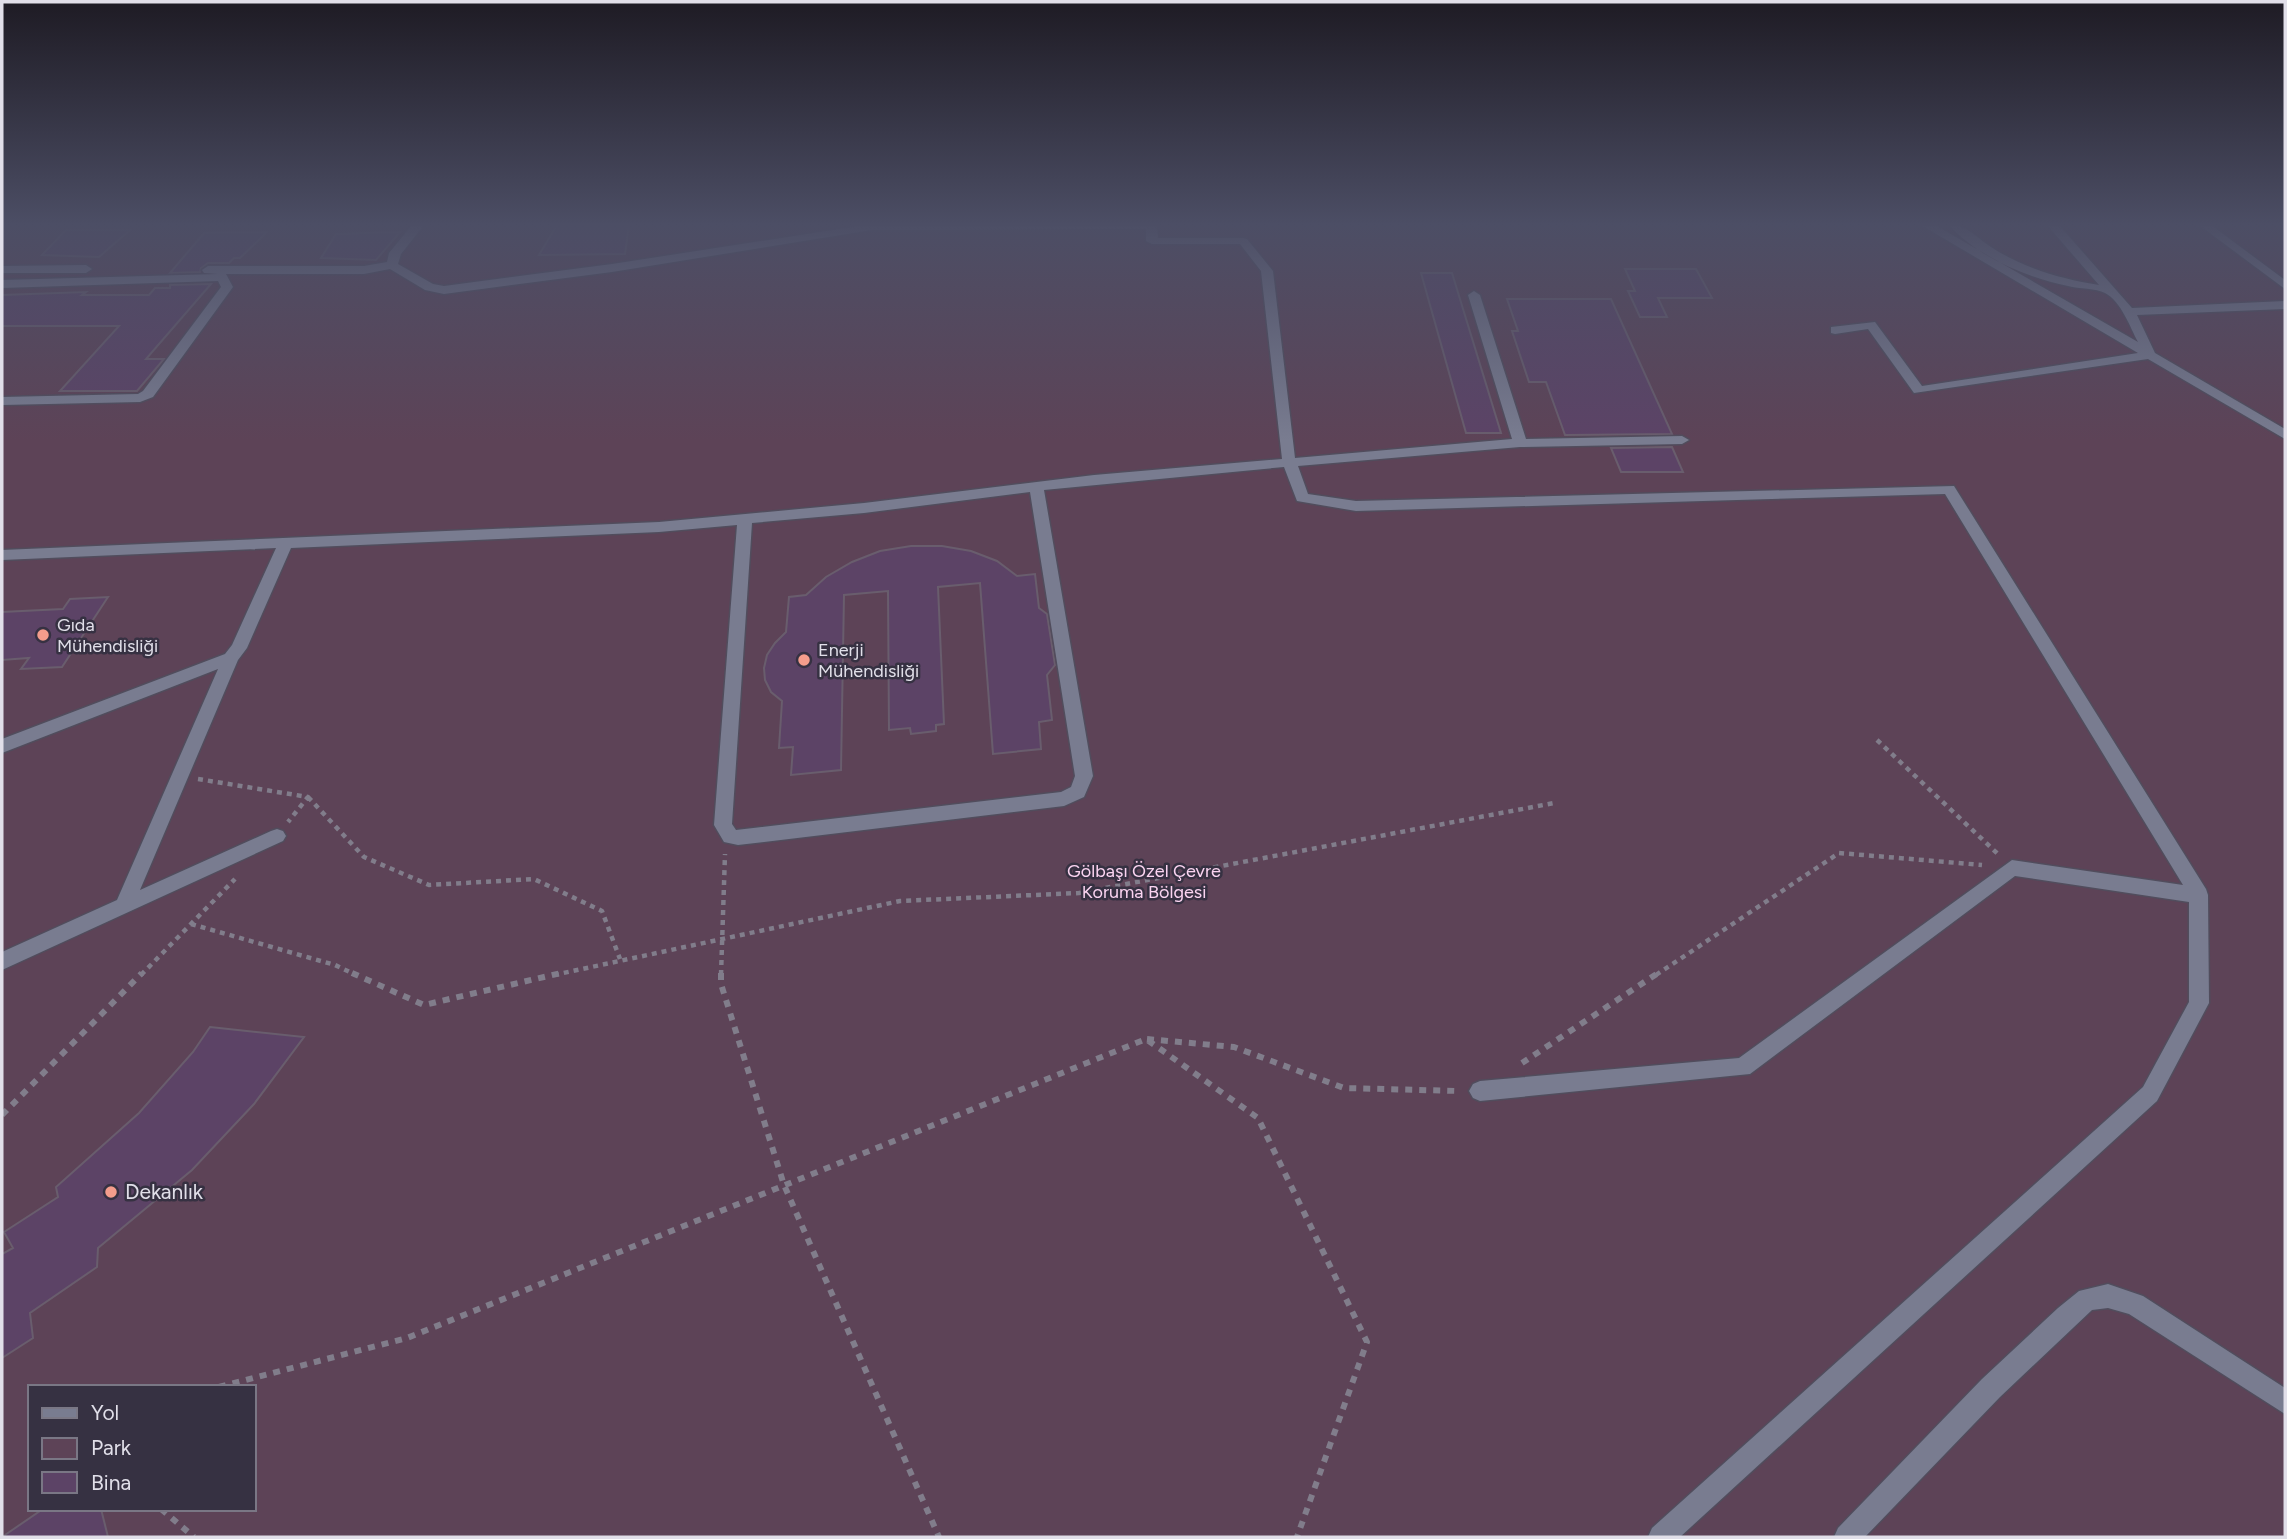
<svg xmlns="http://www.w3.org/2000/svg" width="2287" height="1539" font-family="Figtree,sans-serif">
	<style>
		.green { fill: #5d4357; fill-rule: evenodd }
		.building { fill: #5c4366; stroke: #695d6d; stroke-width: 2 }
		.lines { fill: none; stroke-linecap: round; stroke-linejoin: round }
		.minor-casing { stroke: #514d5d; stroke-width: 3 }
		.path-far1 { stroke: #817d8b; stroke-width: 4.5; stroke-dasharray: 5 5; stroke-linecap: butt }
		.path { stroke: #817d8b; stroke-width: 6; stroke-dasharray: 7 7; stroke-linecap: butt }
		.minor { fill: #797c90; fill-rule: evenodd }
		.poi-dot { fill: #f49d8c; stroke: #363142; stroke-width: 2.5 }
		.labels { text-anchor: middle; stroke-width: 5; stroke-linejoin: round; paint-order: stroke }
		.poi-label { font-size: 18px; fill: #e1dfe9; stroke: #363142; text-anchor: start }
		.park-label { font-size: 18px; fill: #fbd4f1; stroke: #363142 }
		.near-poi-label { font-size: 21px; fill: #e1dfe9; stroke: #363142; text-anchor: start }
	</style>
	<rect width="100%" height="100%" fill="#363142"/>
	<path class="green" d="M2,225H2285V1537H2ZM30,1387H254V1509H30Z"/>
	<path class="building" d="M557,225H629L625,254L539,255Z
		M66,230H130L99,257L42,255Z
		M267,232L240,258H234L229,263H208L201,268L200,272L170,273L204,233Z
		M400,232L376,260L321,258L336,234Z
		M1625,269H1696L1712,298H1658L1667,317H1640L1628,291H1635Z
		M1421,273H1452L1501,433H1466Z
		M211,284L146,359H164L137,391H60L119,326H2V295L86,292L82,295H149L155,288H170V285Z
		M1507,299H1611L1672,434L1565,435L1546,382H1529L1512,331H1518Z
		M1672,447L1683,472H1621L1611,448Z
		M911,546H942L971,551L997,561L1017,576L1035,574L1039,608L1047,614L1055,665L1047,675L1052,720L1039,722L1041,749L993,754L980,583L938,587L944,724L936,725V731L911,734L910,728L889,730L888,591L844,595L841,770L791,775L793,747L779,748L782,701L771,692L765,680L764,668L767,655L775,643L786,632L789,597L806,595L826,577L852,562L880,551Z
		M108,597L62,667L21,669L29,658L2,660V612L63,609L70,599Z
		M210,1027L304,1037L254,1104L192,1170L98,1248L97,1267L30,1313L33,1338L2,1358V1254L13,1248L4,1232L58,1197L56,1187L139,1113L193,1052Z
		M43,1509H101L108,1537H2Z"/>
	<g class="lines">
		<defs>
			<path id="minor" d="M412,225H424L401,254L398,264L433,284L444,286L612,264L865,225H1157L1158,238H1243L1247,239L1273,271L1295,458L1512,439L1468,295L1474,291L1480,295L1526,439L1682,436L1689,440L1682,444L1520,447L1298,466L1308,494L1356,501L1954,486L2206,889L2208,895L2209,1003L2157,1101L1680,1537H1648L1652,1528L2143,1087L2189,1002V902L2015,876L1750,1074L1480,1101L1473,1098L1469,1091L1473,1084L1480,1081L1739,1058L2012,860L2183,885L1945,494L1356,511L1297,501L1284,467L1044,490L1093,776L1084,797L1064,806L738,845L724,842L714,825L737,525L659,532L291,548L247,648L238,660L140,890L271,831L277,829L283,831L286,836L283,841L2,970V952L117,900L218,669L2,753V739L225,654L232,645L276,548L2,560V550L659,522L864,503L1094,475L1282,459L1261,271L1240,244H1152L1146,241V229L872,230L612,272L444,294L425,290L390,269L364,274H222H226L233,287L153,397L140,402L2,405V397L138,394L143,391L221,287L218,281L2,288V280L218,274L204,273L202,270L208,266H364L387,262L389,253ZM1030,492L1075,776L1071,787L1061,792L736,830L732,824L752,523L864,513Z
				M1921,225H1935L2138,342C2130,327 2121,301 2105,293C2096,288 2079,289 2068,286C2026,277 1979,258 1949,225C1966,224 1977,238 1991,247C2023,268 2061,279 2099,285L2047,225H2059L2132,308L2285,301V309L2137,315L2155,353L2285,429V439L2148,359L1914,393L1868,329L1835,334L1831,333V327L1875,322L1922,386L2138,353Z
				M2199,225H2211L2285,280V289Z
				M2,266L86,265L92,269L86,273H2Z
				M2108,1284L2143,1296L2285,1388V1414L2129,1314L2108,1308L2092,1310L2000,1397L1865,1537H1834L1838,1528L1982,1379L2058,1308L2079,1291Z"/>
		</defs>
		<use href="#minor" class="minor-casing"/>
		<path class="path-far1" d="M1877,740L2000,856
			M198,779L308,797L288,822
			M308,797L364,857L429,885L534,879L602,911L620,959
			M191,924L335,965L356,975
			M141,975L235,879
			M554,975L900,901L1079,893L1554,803
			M721,975L725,854
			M1656,975L1839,853L1982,865"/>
		<path class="path" d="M352,973L424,1005L561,973
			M721,973V984L784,1185L939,1537
			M1147,1039L1234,1047L1344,1088L1459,1091
			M1522,1063L1658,973
			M2,1115L142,973
			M219,1387L407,1338L1146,1039L1258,1118L1367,1342L1297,1537
			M161,1509L194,1537"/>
		<use href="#minor" class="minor"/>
	</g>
	<linearGradient id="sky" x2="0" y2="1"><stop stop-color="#1e1b24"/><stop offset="0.51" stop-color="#4c4e65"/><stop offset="1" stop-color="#4c4e65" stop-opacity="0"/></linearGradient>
	<rect width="2287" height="440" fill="url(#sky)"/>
	<g class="poi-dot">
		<circle cx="43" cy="635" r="7"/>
		<circle cx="804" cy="660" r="7"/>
		<circle cx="111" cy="1192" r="7"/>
	</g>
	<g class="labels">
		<g class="poi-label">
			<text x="57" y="631">Gıda<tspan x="57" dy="21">Mühendisliği</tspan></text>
			<text x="818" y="656">Enerji<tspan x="818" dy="21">Mühendisliği</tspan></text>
		</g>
		<g class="park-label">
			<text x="1144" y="877">Gölbaşı Özel Çevre<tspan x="1144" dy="21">Koruma Bölgesi</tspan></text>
		</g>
		<g class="near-poi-label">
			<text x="125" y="1199">Dekanlık</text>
		</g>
	</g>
	<rect width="2287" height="1539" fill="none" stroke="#e1dfe9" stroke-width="7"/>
	<rect x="28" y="1385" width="228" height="126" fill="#363142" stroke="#7a7785" stroke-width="2"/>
	<rect x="42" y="1408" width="35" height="10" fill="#797c90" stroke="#7a7785" stroke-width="2"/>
	<text x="91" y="1420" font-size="21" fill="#e1dfe9">Yol</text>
	<rect x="42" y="1438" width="35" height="21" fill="#5d4357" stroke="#7a7785" stroke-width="2"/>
	<text x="91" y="1455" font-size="21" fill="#e1dfe9">Park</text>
	<rect x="42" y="1472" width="35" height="21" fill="#5c4366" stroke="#7a7785" stroke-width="2"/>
	<text x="91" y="1490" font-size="21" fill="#e1dfe9">Bina</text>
</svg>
